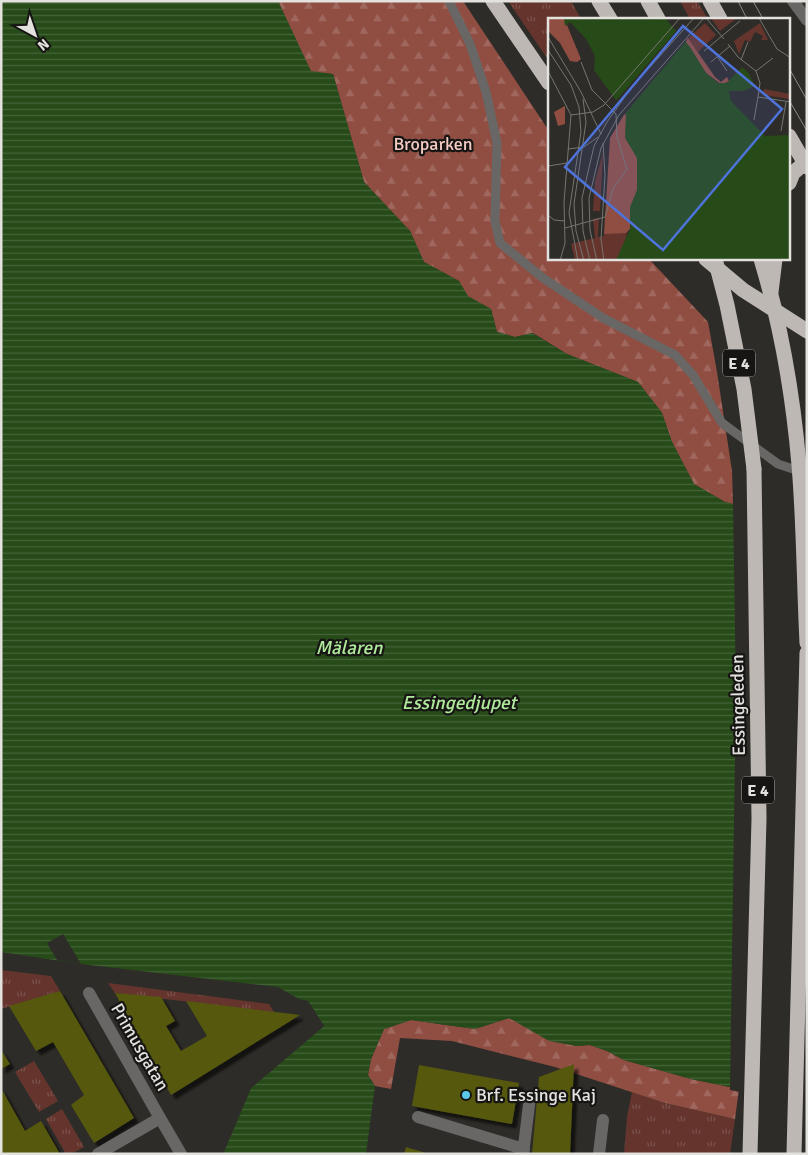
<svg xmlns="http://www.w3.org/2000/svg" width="808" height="1155" font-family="Signika,sans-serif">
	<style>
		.grass { fill: url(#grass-tufts) }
		.forest { fill: url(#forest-firs) }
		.water { fill: url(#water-rules) }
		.pier { fill: #2e2c28 }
		.building { fill: #565810; filter: url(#shadow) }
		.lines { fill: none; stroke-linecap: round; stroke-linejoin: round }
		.service { stroke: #696765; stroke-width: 9 }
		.minor { stroke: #696765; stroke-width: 12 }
		.tertiary { stroke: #696765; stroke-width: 12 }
		.motorway { stroke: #bdb8b4; stroke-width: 15 }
		.tram { stroke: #8d8b88; stroke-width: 1 }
		.motorway-bridge { stroke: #bdb8b4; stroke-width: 15 }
		.poi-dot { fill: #5ac8e6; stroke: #161513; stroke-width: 2 }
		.labels { text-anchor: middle; stroke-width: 4.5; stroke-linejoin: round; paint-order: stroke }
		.shield { fill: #161513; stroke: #a6a4a2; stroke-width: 1 }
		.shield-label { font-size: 16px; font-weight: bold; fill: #e3e2df }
		.park-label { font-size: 18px; fill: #f5ccc4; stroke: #161513 }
		.street-label { font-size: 18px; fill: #e3e2df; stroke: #161513 }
		.poi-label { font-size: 18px; fill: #e3e2df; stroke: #161513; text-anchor: start }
		.water-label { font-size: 19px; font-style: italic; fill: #afe99b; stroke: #161513 }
		.inset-road { fill: none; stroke: #767571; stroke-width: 1 }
		.view { fill: #4e73da; fill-opacity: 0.15; stroke: #4e73da; stroke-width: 2.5 }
		.inset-edge { fill: none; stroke: #e3e2df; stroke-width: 2.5 }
	</style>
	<defs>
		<pattern id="grass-tufts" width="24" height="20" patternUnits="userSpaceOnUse" patternTransform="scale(1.25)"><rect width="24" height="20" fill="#65352d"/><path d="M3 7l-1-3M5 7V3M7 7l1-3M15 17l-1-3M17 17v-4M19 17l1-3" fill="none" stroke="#7b524b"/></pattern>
		<pattern id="forest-firs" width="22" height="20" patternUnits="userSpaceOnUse" patternTransform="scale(1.25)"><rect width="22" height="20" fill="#904e43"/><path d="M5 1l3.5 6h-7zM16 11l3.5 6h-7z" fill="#9f675e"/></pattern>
		<pattern id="water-rules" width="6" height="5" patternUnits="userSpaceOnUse" patternTransform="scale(1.25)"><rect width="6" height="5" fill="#264b18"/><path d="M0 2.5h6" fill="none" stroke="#456539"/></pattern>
		<filter id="shadow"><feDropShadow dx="4.5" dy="4.5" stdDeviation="1" flood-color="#0009"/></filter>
	</defs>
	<rect width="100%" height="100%" fill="#2e2c28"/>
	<path class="grass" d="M508,1H571L581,19H549V61Z
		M680,1H697L708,19H690Z
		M1,970L51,976L60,991L1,1009Z
		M108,983L269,1004L274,1012L115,993Z
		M34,1061L58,1101L39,1112L15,1072Z
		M632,1092L665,1103L735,1119L730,1154H624L627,1117Z
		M62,1109L84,1147L71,1154H66L46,1119Z"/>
	<path class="forest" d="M278,1H463L549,131V259H649L708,322L717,372L732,471L733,504L725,502L694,484L672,442L662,413L638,382L567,354L533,333L515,337L497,332L491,309L467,296L459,281L424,262L410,231L364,182L333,74L311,72Z
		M509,1018L576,1046L590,1045L607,1051L624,1060L691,1079L739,1089L735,1119L665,1103L555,1067L452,1041L400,1038L391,1089L375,1086L368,1075L371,1059L384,1029L411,1020L475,1029Z"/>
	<path class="water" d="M1,1H278L311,71L333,74L364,182L410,231L424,262L459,281L468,296L491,309L497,332L515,337L532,333L567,354L638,382L662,413L672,442L694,484L725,502L733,504L807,1103L691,1079L624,1060L607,1051L590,1045L576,1046L549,1041L509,1018L475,1029L411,1020L384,1029L371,1059L368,1075L375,1086L366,1154H223L251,1088L324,1026L308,1001L299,999L278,987L81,964L1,952Z"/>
	<path class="pier" d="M733,501L807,515V1106L730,1090L736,691Z
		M63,934L81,964L57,960L47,943Z
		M294,999L308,1001L324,1026L251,1088L223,1154H220L249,1087L321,1025L307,1003L298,1002Z"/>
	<path class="building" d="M60,991L134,1118L94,1143L71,1105L84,1095L53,1042L36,1051L9,1006Z
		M115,993L161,997L175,1021L166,1026L181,1051L207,1036L186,1001L300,1015L171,1095Z
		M1,1050L10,1064L1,1069Z
		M574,1064L570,1154H532L539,1077Z
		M419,1065L519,1083L512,1124L412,1106Z
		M1,1088L25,1131L41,1121L60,1154H2Z
		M406,1147L426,1153V1154H404Z"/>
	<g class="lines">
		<path class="service" d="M449,1L470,44L486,92L497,143L495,221L500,243L543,278L603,318L675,355L693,375L722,423L778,464L802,472"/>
		<path class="minor" d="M89,993L160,1118
			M418,1117L524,1149
			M98,1154L160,1118L181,1154
			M523,1154L530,1097
			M599,1154L603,1120"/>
		<path class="tertiary" d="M793,1L807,20"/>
		<path class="motorway" d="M493,1L549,83
			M599,1L610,19
			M648,1L658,19
			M710,1L720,19
			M789,136L807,167
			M706,259L743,290L807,331
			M771,292L775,259
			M750,1154L759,819L754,469
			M794,1154L807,653"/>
		<path class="tram" d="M738,1L747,19
			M753,1L763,19
			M789,68L807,100
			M789,100L807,131"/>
		<path class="motorway-bridge" d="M789,183L793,173L807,161
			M715,259L727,305L744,389L754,469
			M761,259C781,325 793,395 799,465C804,524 804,584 807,643"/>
	</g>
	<circle class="poi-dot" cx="466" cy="1095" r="5"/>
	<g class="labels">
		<g class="shield">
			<rect x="723" y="349.5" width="32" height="27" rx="4"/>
			<rect x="742" y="776.5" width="32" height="27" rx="4"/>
		</g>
		<g class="shield-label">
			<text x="739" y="369">E 4</text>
			<text x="758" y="796">E 4</text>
		</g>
		<g class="park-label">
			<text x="433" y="150">Broparken</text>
		</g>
		<g class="street-label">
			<text transform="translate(738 705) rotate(-91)" y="6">Essingeleden</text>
			<text transform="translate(140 1047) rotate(60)" y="6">Primusgatan</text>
		</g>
		<g class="poi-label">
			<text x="476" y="1101">Brf. Essinge Kaj</text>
		</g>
		<g class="water-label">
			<text x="349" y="654">Mälaren</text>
			<text x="459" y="709">Essingedjupet</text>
		</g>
	</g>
	<g transform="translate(548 18)">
		<rect width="242" height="242" fill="#2e2c28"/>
		<path d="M163,0H189L172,13ZM157,5L168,17L150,34L140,20ZM212,5L220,22H213L215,18L207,14L202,24L197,22L191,36L186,23ZM216,71L242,76V81L215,77ZM77,95L89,172L75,232L68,242H27L23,226L47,220L45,201L51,200L50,219L56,218ZM55,135L52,193H45L47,163Z" fill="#65352d"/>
		<path d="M0,0H16L33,41L29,44L22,43L12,25L0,13ZM140,20L167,59L173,64L179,59L181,63L174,67L158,55L137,23ZM17,88V106L10,108L6,94ZM77,95L80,102L77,114L89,140V172L82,211L78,215L56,216L62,120Z" fill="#904e43"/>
		<path d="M16,0H117L142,29L158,55L170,65H179L194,49L199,52L207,68L196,73H181L183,83L217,118L242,117V242H68L82,211V189L89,172V140L77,120L78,96L46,52L47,38L38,21L22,4L17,8Z" fill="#264b18"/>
		<path d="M130,11L139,22L76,97L66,85ZM193,46L204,55L208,70L197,76H183V81L181,73H196L207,68L203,57L194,49L179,59Z" fill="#2e2c28"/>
		<path class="inset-road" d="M158,0L176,21M211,0L229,31L243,40M0,19L33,74M180,26L190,39L208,53L212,65L210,79L243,84M0,32L23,67L31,89L33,114L21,195L30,243M156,33L192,3M169,38L179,53M193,42L200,24M163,44L182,28M0,53L23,97L16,184L17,225L12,243M208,53L225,40M33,74L53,116M35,81L38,104L26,186L28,213L36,243M23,97L45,94L56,87L132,0M206,102L210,79M233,113L238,84M55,125L57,157L53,221L56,243M20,131L36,129L50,119M0,148L19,145M0,197L6,202L16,203M17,210L57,199L65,171L79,151L69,119L68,96L44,72L33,44M42,243L35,213L34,180L46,128L59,104L83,70L146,0M49,243L42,212L41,180L53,130L71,97L156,0"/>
		<path class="view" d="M135,8L234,91L115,232L17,149Z"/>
		<rect width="242" height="242" class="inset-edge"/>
	</g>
	<rect width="808" height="1155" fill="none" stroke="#e3e2df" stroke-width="5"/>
	<g transform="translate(35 35) rotate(140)" stroke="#161513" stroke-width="4" paint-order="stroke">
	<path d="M0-4L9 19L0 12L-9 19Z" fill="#e3e2df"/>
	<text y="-8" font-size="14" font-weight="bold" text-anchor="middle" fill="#e3e2df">N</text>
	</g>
</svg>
